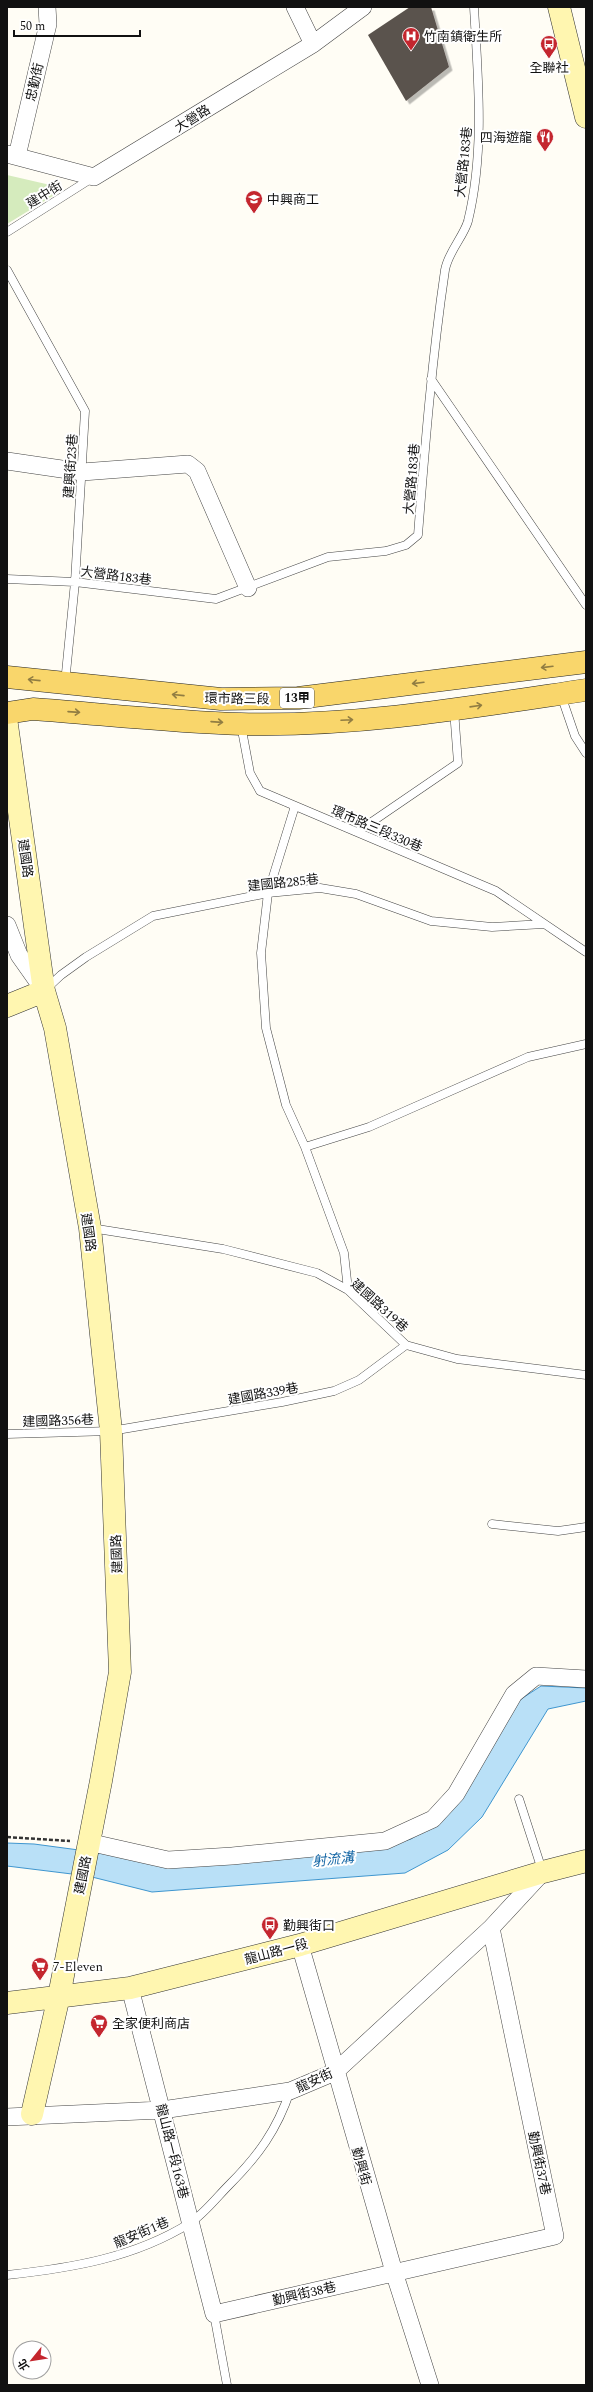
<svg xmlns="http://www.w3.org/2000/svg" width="593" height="2392" font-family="Spectral,'Noto Sans TC',serif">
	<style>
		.green { fill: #d5ebbd }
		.water { fill: #b9e0f7; stroke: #3f96cf }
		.building { fill: #5a524d; filter: url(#shadow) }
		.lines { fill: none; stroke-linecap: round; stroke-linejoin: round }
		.lane-casing { stroke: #444; stroke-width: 9 }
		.street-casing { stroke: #444; stroke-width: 18 }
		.secondary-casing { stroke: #333; stroke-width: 23 }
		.primary-casing { stroke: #222; stroke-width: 23 }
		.path { stroke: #333; stroke-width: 2.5; stroke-dasharray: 4 2; stroke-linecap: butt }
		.lane { stroke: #fff; stroke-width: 8 }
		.street { stroke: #fff; stroke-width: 17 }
		.secondary { stroke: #fff6b0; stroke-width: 22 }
		.primary { stroke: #f9d66b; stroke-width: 22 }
		.oneway { stroke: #917d42 }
		.labels { text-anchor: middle; stroke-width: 4; stroke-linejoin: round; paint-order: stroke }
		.shield { fill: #fff; stroke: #585858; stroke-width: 1 }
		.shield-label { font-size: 12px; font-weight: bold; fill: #111 }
		.poi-label { font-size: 13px; fill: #111; stroke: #fff; text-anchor: start }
		.street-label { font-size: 13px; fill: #111; stroke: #fff }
		.water-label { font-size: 14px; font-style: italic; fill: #1768a6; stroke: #fff }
	</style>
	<defs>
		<filter id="shadow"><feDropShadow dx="3.5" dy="3.5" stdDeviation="0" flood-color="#0004"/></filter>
	</defs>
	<rect width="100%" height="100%" fill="#fffdf5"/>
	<path class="green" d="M7,175L59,187L56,194L7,224Z"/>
	<path class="water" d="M541,1686L586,1688V1701L548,1709L482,1817L448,1850L405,1873L152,1892L88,1876L7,1866V1843L34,1844L191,1865L384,1846L411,1839L451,1812L498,1729L521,1699Z"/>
	<path class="building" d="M410,7H431L449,67L406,101L368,35Z"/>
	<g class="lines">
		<defs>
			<path id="lane" d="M7,232L92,178
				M7,270L85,411L75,582L65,683
				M431,379L586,605
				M7,579L75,582L216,599L328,557L386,551L406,545L418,535C425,446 432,358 445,270C448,252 464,236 468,221C485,151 478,78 474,7
				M561,695L575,736L586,753
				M241,725L250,773L260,791L496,891L586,952
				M295,806L268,893L261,953L266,1028L286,1105L305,1147L344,1253L348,1290
				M357,832L458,763L454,710
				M46,989L61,975L86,957L153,916L268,893L320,888L356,894L431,921L492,927L544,924
				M305,1147L369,1127L528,1057L586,1044
				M91,1228L223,1249L317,1273L348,1290L406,1345L457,1359L586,1375
				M7,1434L111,1431L282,1402L334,1391L359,1380L406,1345
				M492,1524L558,1531L586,1527
				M519,1799L542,1870
				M7,2275C71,2268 134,2258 190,2223C204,2214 217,2197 229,2185C258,2156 277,2130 290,2091
				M214,2314L227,2385"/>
			<path id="street" d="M295,7L313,44
				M7,154L94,177L313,44L363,7
				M17,156L48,24L47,7
				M7,461L82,472L188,464L197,471L248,588
				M7,925L19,955L43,989
				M88,1842L168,1860L232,1856L385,1841L433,1819L456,1794L514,1694L536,1676L586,1679
				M300,1945L394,2272L430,2385
				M130,1988L214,2314L555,2236L491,1928
				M7,2117L162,2110L290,2091L335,2072L491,1928L543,1872"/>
			<path id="secondary" d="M559,7L586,117
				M7,725L44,991L55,1028L90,1228L111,1431L120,1672L101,1781L59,1996L32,2114
				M7,1006L44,991
				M7,2003L130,1988L300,1945L543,1872L586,1861"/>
			<path id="primary" d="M7,677L221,699L298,698L586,662
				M7,713L33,709C102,714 172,722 241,724C357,727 472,707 586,690"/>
		</defs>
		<use href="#lane" class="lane-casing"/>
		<use href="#street" class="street-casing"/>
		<use href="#secondary" class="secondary-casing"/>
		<use href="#primary" class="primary-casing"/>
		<path class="path" d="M7,1837L70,1841"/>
		<use href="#lane" class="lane"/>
		<use href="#street" class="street"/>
		<use href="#secondary" class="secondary"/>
		<use href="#primary" class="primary"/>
	</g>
	<defs><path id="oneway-shaft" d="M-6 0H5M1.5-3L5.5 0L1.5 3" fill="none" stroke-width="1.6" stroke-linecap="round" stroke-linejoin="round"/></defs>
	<g class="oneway">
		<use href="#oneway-shaft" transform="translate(547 667) rotate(173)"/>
		<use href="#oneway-shaft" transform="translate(34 680) rotate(-174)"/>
		<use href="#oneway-shaft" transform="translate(418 683) rotate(173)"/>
		<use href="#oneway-shaft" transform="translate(178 695) rotate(-174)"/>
		<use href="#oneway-shaft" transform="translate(476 706) rotate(-8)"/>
		<use href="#oneway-shaft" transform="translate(74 712) rotate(4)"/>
		<use href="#oneway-shaft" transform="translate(347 720) rotate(-3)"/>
		<use href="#oneway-shaft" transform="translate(217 722) rotate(4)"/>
	</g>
	<defs>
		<symbol id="hospital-pin" viewBox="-11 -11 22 30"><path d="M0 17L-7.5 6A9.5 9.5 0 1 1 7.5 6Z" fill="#c4262e" stroke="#fff"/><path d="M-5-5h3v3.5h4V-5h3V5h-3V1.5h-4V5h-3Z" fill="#fff"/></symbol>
		<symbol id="bus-pin" viewBox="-11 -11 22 30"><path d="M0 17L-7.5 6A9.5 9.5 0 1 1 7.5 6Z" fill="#c4262e" stroke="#fff"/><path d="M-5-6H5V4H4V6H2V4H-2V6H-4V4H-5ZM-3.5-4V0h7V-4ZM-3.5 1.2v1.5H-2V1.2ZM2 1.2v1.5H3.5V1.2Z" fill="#fff"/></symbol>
		<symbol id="restaurant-pin" viewBox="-11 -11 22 30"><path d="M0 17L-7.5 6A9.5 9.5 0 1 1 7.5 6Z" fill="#c4262e" stroke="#fff"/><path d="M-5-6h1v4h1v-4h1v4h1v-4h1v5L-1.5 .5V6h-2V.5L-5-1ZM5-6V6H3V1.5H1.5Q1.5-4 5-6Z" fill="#fff"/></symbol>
		<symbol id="school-pin" viewBox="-11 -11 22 30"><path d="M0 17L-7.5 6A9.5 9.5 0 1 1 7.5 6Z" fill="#c4262e" stroke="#fff"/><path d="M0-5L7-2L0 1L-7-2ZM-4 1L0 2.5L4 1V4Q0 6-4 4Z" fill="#fff"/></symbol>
		<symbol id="supermarket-pin" viewBox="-11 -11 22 30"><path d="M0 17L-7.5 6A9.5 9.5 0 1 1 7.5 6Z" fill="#c4262e" stroke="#fff"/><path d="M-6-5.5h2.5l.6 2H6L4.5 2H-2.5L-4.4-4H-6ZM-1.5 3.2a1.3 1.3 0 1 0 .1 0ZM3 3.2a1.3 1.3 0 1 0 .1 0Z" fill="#fff"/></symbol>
	</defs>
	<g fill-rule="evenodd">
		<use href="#hospital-pin" x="401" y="26" width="20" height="27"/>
		<use href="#bus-pin" x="539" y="34" width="20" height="27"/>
		<use href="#restaurant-pin" x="535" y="127" width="20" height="27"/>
		<use href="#school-pin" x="244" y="189" width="20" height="27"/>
		<use href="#bus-pin" x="260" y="1915" width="20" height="27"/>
		<use href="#supermarket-pin" x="30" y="1956" width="20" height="27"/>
		<use href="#supermarket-pin" x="89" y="2013" width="20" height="27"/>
	</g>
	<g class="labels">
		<rect class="shield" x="280" y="688" width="34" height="20" rx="3"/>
		<g class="shield-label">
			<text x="297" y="702">13甲</text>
		</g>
		<g class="poi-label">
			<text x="424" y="41">竹南鎮衛生所</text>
			<text x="549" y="72" text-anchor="middle">全聯社</text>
			<text x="532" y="142" text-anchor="end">四海遊龍</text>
			<text x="267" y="204">中興商工</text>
			<text x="283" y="1930">勤興街口</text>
			<text x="53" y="1971">7-Eleven</text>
			<text x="112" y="2028">全家便利商店</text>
		</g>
		<g class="street-label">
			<text transform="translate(34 82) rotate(-77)" y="5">忠勤街</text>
			<text transform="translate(192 118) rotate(-32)" y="5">大營路</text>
			<text transform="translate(463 162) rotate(-84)" y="5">大營路183巷</text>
			<text transform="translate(44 194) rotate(-32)" y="5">建中街</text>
			<text transform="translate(70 466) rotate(-86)" y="5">建興街23巷</text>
			<text transform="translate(411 479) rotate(-85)" y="5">大營路183巷</text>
			<text transform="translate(116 575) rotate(7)" y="5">大營路183巷</text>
			<text transform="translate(237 698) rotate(1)" y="5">環市路三段</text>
			<text transform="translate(377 828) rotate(23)" y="5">環市路三段330巷</text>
			<text transform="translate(26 858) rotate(82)" y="5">建國路</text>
			<text transform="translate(283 882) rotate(-6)" y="5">建國路285巷</text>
			<text transform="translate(89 1232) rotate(82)" y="5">建國路</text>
			<text transform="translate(380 1305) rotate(42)" y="5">建國路319巷</text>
			<text transform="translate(263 1393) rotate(-10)" y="5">建國路339巷</text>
			<text transform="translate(58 1420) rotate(-2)" y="5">建國路356巷</text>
			<text transform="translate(116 1554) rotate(-92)" y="5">建國路</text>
			<text transform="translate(82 1875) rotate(-79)" y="5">建國路</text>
			<text transform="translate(276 1951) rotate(-15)" y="5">龍山路一段</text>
			<text transform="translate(314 2080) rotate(-25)" y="5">龍安街</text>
			<text transform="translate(173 2151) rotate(76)" y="5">龍山路一段163巷</text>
			<text transform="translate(540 2163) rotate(78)" y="5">勤興街37巷</text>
			<text transform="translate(362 2166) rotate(74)" y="5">勤興街</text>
			<text transform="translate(141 2232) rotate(-23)" y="5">龍安街1巷</text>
			<text transform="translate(304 2293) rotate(-13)" y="5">勤興街38巷</text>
		</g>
		<g class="water-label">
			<text transform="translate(333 1859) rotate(-6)" y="5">射流溝</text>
		</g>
	</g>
	<rect width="593" height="2392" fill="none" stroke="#111111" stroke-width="16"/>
	<g transform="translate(32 2360) rotate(240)"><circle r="19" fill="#ffffff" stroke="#a0a0a0"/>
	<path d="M0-3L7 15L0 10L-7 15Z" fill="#c4262e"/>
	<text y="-6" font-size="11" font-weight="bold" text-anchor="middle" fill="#111111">北</text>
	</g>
	<path d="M14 30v6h126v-6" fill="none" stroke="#111111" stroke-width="2"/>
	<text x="20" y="30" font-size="12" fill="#111111" stroke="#ffffff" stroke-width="3" paint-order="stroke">50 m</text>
</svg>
